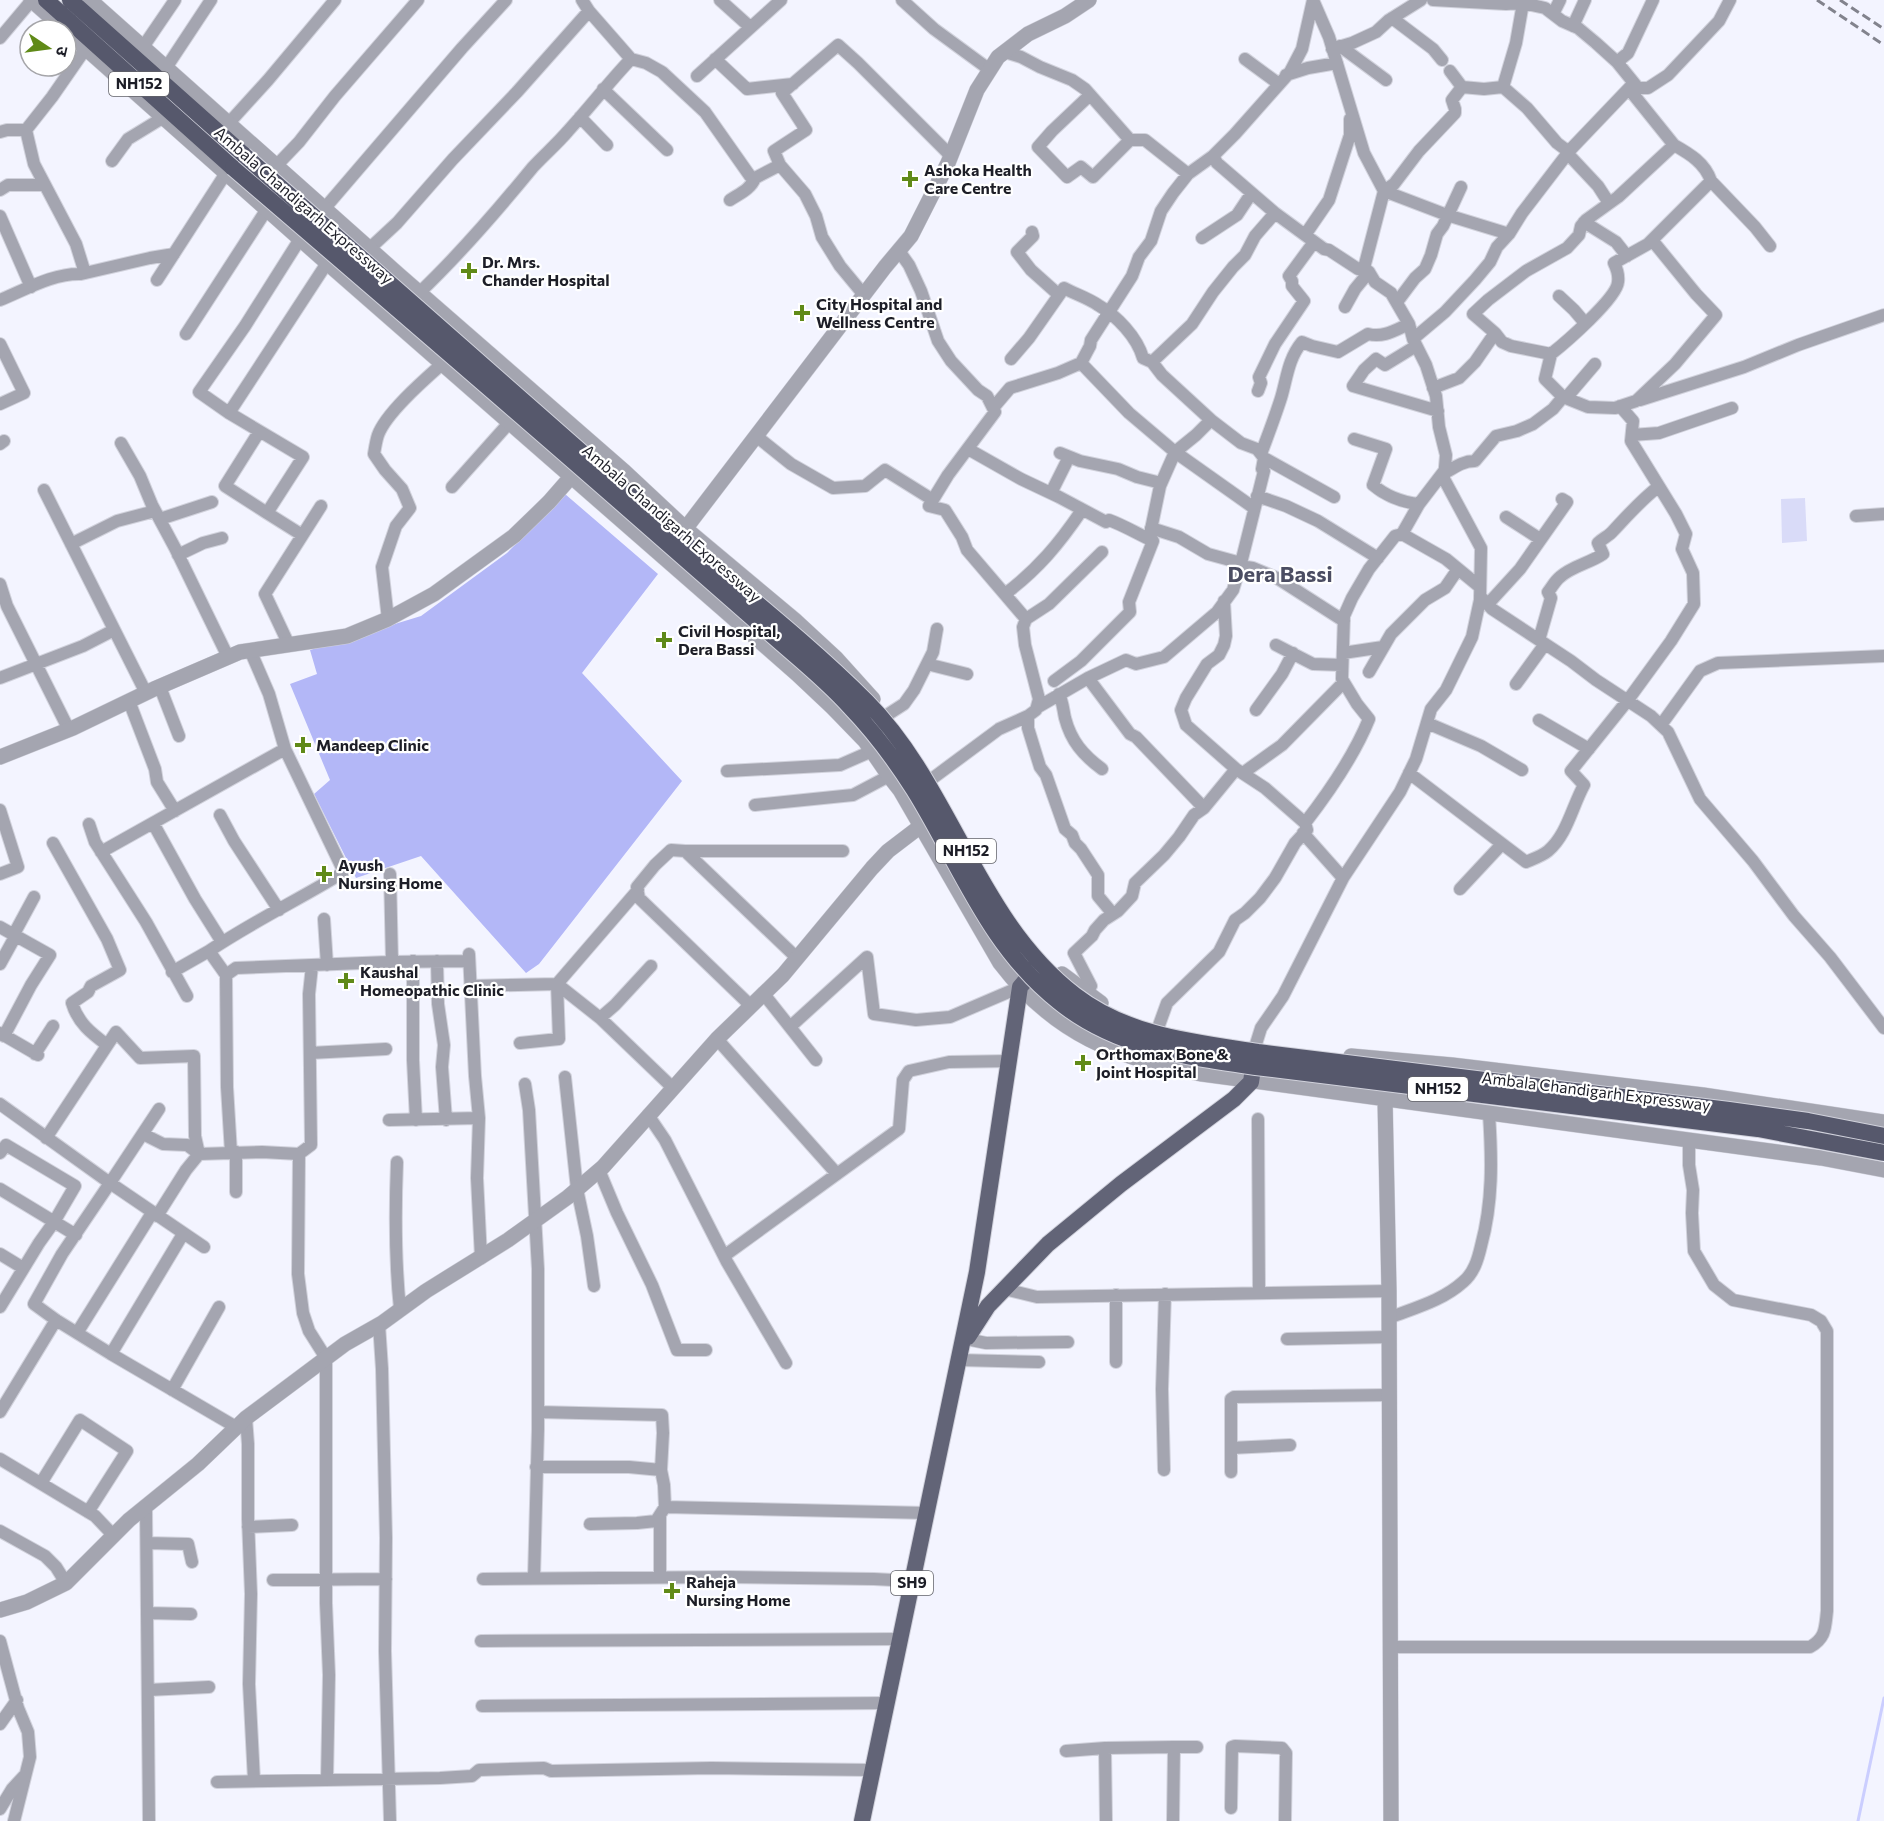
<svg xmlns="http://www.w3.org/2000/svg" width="1884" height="1821" font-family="Commissioner,'Noto Sans Devanagari',sans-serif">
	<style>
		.green { fill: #d9dbf8 }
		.forest { fill: #b3b7f7 }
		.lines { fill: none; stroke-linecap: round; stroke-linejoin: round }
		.stream { stroke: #cbceff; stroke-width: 3 }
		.minor-casing { stroke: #d1d2dc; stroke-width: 14 }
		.tertiary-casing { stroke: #d1d2dc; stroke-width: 16 }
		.primary-casing { stroke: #d1d2dc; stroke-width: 18 }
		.trunk-casing { stroke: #d1d2dc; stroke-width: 18 }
		.minor { stroke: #a4a5b0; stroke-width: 12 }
		.tertiary { stroke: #a4a5b0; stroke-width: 15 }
		.primary { stroke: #626477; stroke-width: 16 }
		.trunk { stroke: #56586c; stroke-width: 16 }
		.rail { stroke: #82838d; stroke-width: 3; stroke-dasharray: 9 4.5; stroke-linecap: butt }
		.trunk-bridge-casing { stroke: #d1d2dc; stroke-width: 18; stroke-linecap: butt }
		.trunk-bridge { stroke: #56586c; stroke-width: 16 }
		.poi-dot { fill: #608a18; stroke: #fff; stroke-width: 2 }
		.labels { text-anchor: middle; stroke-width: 4.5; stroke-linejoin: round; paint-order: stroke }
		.shield { fill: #fff; stroke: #616268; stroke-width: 1.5 }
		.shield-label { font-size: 15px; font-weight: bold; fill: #1d1e27 }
		.poi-label { font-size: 16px; font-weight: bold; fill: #1d1e27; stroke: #fff; text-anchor: start }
		.street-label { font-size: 16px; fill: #1d1e27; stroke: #fff }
		.district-label { font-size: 22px; font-weight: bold; fill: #4b4d62; stroke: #fff }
	</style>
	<rect width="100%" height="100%" fill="#f3f4ff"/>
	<path class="green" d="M1805,498L1807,541L1782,543L1781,499Z"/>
	<path class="forest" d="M565,494L658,574L582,673L682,781L539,964L526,973L421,856L356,878L314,794L330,780L290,684L317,674L310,650L421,616L507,553Z"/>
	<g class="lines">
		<path class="stream" d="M1858,1821L1884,1698"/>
		<defs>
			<path id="minor" d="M582,0L589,11
				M720,0L750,27
				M902,0L934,29L990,70
				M1313,0L1329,37L1364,153L1384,191L1364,268
				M1433,0L1506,4L1523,3L1545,8L1562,21L1578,28L1596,43L1617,62L1638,88H1648L1668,75L1719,21L1730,0
				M1553,14L1560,0
				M1392,18L1433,49L1442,60
				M1573,26L1585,0
				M0,38L32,0
				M1340,46L1386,80
				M143,47L175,0
				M1332,49L1352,43L1376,32L1389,20L1421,0
				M1005,52L1021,57L1040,67L1072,80L1085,89L1130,140H1145L1188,174
				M715,59L747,89L793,84
				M1245,59L1279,84
				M1617,62L1628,53L1653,0
				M166,68L211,0
				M1286,75L1308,68L1337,63
				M697,76L781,0
				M1462,87L1484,89L1503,87L1516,43L1523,3
				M1503,87L1527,108L1557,143L1569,152
				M603,89L667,150
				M1629,89L1674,145L1618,197L1586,220L1581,226L1579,235L1567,248L1526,271L1488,300L1473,314L1495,333L1502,342L1511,346L1551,354C1565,343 1617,298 1618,282C1619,275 1617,269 1614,263L1648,244L1711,181C1705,163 1690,154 1674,145
				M1090,95L1052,131L1038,147L1067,177L1081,167L1093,177L1130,140
				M580,117L607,145
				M228,124L268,80L335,0
				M0,132L7,130H26
				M1568,154L1598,186L1609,203
				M1213,156L1188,174L1173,193L1161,211L1151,241L1139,257L1132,276L1091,340L1090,346L1081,363L1129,413L1175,452L1254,508
				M112,161L128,139L164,117
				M276,166L299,142L335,96L418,0
				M1711,181L1755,227L1770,246
				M0,190L8,185H45
				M1384,191L1394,184L1419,151L1455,113V109L1452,100L1462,87L1450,71
				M1384,191L1447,215L1509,234
				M730,200C739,194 751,189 755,178L780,165
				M324,209L462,48L506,0
				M0,216L31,287
				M1584,222L1616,242L1627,256
				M1032,232L1033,236L1017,252L1031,270L1059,295
				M1305,235L1329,200L1350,135V119
				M1202,238L1237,215L1251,194
				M369,249L397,223L453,159L517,92L589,11L631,59L646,63L662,72L705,112L750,176L755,178
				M899,251L909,265L921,291L938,341L951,361L978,390L987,396L995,412L948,475L929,506L945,510L962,537L967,550L1026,619L1023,627L1025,645L1039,699L1036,710L1028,716L999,729L933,778
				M85,273L76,244L34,164L26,130L52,97L86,48
				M157,280L226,173
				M419,293C460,254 497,211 533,167C544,155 557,144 568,131C590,107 609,82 631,59
				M864,295L840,266L822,237L816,216L805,194L780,165L774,151L806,130L782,93L838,45L858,63L951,156
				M1559,296L1574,310L1585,323
				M0,300C25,290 53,273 81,274L150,258L174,254
				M1397,302L1415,278L1425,269L1431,255L1437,234L1443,226L1461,187
				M1345,307L1355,289L1369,272
				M186,334L267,209
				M1413,339L1445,312L1475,280L1490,262L1497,247L1509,234L1522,213L1571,149L1634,83
				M0,344L24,393L0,404
				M1416,346L1385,365L1376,359L1364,370L1353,386L1438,411
				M1551,354L1545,379L1563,397L1588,407L1615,408L1636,401L1675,364L1716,315L1696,294L1652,240
				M1011,359L1029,338L1064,288C1075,294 1088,298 1098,305C1117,316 1137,337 1143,358L1152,362L1162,375L1211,420L1196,435L1175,452L1160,486L1149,539
				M1152,362L1192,324L1213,292L1233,267L1245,255L1255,236L1275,213
				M1433,388L1459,378L1475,362L1495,333
				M1258,391L1261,383L1259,377L1275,344L1304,301L1292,286V281L1289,276L1314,242
				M1566,398L1595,364
				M1640,400L1744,367L1798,345L1884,315
				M993,408L1010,388L1058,373L1081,363
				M229,413L327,263
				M1211,420L1241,443L1257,449L1261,454
				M259,432L225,486L267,513L303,457L229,413L199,392L245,326L300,239
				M1632,435L1659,433L1732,408
				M756,436L791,464L833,488L865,486L885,470L933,500
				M1354,439L1386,449L1373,485C1387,497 1401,502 1419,504
				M121,443L140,476L152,505L175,548L228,657
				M0,444L4,441
				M968,449L1021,479L1059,497L1106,522L1109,520C1123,525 1138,534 1153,541L1129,602L1130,612L1081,661L1054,681
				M1060,453L1080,461L1118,469L1137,477L1161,483
				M1264,458L1334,497
				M1445,473C1455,467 1463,461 1475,461L1496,436L1517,431L1533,424L1553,409L1563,397
				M452,487L509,423
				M44,490L146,693
				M1051,493L1066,463
				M1257,496L1286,506L1318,521L1378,558
				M267,513L302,535
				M1856,516L1884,514
				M1506,517L1540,539
				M160,519L212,502
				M1151,528L1179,537L1208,554L1241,563
				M1402,534L1446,559L1480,587
				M71,544L117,521L155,511
				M178,555L203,543L222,538
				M1240,566L1253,568L1277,578L1344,621
				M0,584L7,606L69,730
				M1005,594C1038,569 1059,544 1082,510
				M1480,596L1492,609L1571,661L1596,680L1651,716L1668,732L1700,799L1753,861L1794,916L1830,957L1884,1028
				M1224,601L1226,636L1224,645L1219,655L1207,664L1186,698L1181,710L1186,725L1236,769
				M1488,604L1520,569L1567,502L1562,499
				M388,619L382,567L396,526L410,508L402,489L385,470L374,454C375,448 376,441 378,435C386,413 424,380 442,364
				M1026,619L1049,604L1102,552
				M1539,640L1551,598L1548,592C1552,587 1555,581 1560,577C1572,566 1590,563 1603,554L1598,543C1603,538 1609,536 1613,531C1628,515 1641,500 1658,487
				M289,645L265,594L321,506
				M1276,645L1313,664L1342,665
				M250,650L269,694L285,749L344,872C300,899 252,922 209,951L226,975L236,968L388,962L469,961
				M1343,653L1383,647
				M927,664L967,674
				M1369,672L1391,634L1425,600L1445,588L1458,569
				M0,678L83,646L114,630
				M1088,678L1130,734L1136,737L1204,808
				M1516,684L1545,644
				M160,687L179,736
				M1059,694C1063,703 1063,709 1065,718C1071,741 1083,755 1102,769
				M129,701L155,769L157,782L175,811
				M1038,707L1088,678L1126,660L1136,664L1164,657L1217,612L1233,590L1241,563L1264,471L1262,469L1264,458L1261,454C1268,435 1275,417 1281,398C1287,378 1288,359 1302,342L1312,346L1338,352L1368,334C1384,338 1395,330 1409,324
				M1256,710L1282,674L1293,653
				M887,715L904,704L914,690L933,652L937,629
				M1028,716V728L1040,767L1046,775L1065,829L1072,835L1075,843L1081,849L1098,875V896L1113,914
				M1539,720L1589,749
				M1427,723L1481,746L1522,770
				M1661,725L1700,671L1718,663L1884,656
				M727,771L840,765L872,751
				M1243,773L1282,745L1343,683
				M1409,773L1526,862C1533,859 1542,856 1548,851C1567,835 1572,807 1584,785L1571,771L1628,700L1671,641L1694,604L1693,573L1682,549L1686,534L1676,514L1631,441L1633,421L1620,406
				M755,805L853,795L889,776
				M0,810L18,867L0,874
				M220,815L234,841L279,910
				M153,823L195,899L222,942
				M89,824L95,842L146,922L187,996
				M1303,833L1343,878
				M53,843L107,939L120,970L91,986L88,992L72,1003C78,1023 91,1033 107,1045
				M685,851H843
				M101,852L285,749
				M390,874L392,962
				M1460,889L1502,844
				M324,919L327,965
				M0,927L50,955L31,985L4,1036
				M14,934L34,897
				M469,954L475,1076L479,1118L477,1178L481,1258
				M413,961V1060L416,1120
				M437,961L438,1004L444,1045L442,1067L446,1120
				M0,964L16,935
				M312,966L309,994L311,1145L299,1154L298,1274L303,1313L309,1331L326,1358V1603L329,1675L327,1780
				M172,972L209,951
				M226,975L227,1087L231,1153L262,1152L299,1154
				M470,986L557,984L600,1018L673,1088
				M1091,986L1074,953L1092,936L1095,930L1104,920L1118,911L1132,896L1135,883L1164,855L1179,837L1194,815L1204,808L1236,769L1265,788L1305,823
				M763,993L816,1060
				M750,1005L639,898L637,887L655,865L671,850L685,851L797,958
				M600,1018L615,1005L651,966
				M791,1026L867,957L874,1014L916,1020L950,1017L1020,987
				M1158,1028L1167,1003L1219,952L1235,920L1245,913L1260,898L1275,878L1295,843L1307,830L1305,823C1329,792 1354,756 1369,719L1357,704L1342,679L1344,616L1352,598L1369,569L1395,536L1402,534L1419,504L1445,470
				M0,1033L38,1055
				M717,1039L837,1174
				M520,1043L559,1039L557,984L638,890
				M1256,1044L1261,1028L1283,996L1343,878L1400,792L1416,759L1431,709L1446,690L1472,637L1480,600L1481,548L1444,479L1446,455L1439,427L1436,396L1426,365L1413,339L1409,324L1391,293L1375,282L1369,272L1364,268L1358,269L1329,250L1324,249L1275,213L1217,163L1213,156L1235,134L1290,72L1302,49L1313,0
				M310,1053L386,1049
				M35,1054L53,1026
				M565,1077L577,1189L587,1236L594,1286
				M525,1084L529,1110L538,1269V1429L534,1578
				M0,1104L110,1183L159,1109
				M648,1115L665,1140L727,1262L786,1363
				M1258,1119L1259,1293
				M389,1120L479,1118
				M46,1138L116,1032L140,1058L194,1056L195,1136L199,1154L187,1145L163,1144L143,1134
				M0,1153L6,1145L75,1186L54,1222L39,1243L0,1307
				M397,1162C395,1211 395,1261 400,1309
				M599,1170L617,1213L652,1285L677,1350H706
				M0,1189L76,1235
				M236,1192V1152
				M157,1216L186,1170L199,1154L231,1153
				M183,1234L111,1354L236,1427
				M0,1254L23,1268
				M724,1256L899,1129L903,1080L909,1071L949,1062L1009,1061
				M1004,1289L1037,1297L1389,1291
				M1389,1318C1414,1308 1442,1301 1463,1282C1474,1273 1478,1259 1481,1246C1493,1202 1492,1159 1489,1114
				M379,1324L382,1369L386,1538L385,1651L390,1821
				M77,1333L152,1213
				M966,1339L986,1343L1068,1342
				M1287,1339L1389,1337
				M111,1354L56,1320L34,1304L62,1254L110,1183L204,1247
				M959,1360L1039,1362
				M1116,1362V1295
				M172,1390L219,1307
				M0,1412L56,1320
				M538,1412L662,1415L663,1433L661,1470
				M246,1418L248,1444V1519L251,1594L249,1684L254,1780
				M1231,1448L1290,1445
				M0,1459L95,1516L114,1536
				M536,1467H629L661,1470L664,1485L665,1507
				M1164,1470L1162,1389L1165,1294
				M1231,1472V1399L1234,1397L1389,1395
				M41,1483L80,1420L127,1451L88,1512
				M146,1507L149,1821
				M660,1516V1577
				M590,1524L637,1523L656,1521L665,1507L927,1513
				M248,1527L292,1525
				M0,1531L45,1556L56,1567L66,1583
				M147,1543L188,1544L192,1562
				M483,1579L727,1577L874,1579L912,1581
				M273,1580L386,1579
				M147,1613L191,1614
				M0,1641L18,1708L28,1732L30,1757L14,1821
				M481,1641L900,1639
				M1390,1647H1810C1826,1638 1825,1628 1827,1611V1331L1821,1321L1811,1315L1733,1300L1714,1285L1694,1251L1692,1213L1693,1190L1689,1165V1140
				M148,1690L209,1687
				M482,1706L886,1703
				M0,1724L17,1700
				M1105,1748L1174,1747
				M1066,1751L1105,1748L1106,1821
				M217,1782L440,1778L472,1776L479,1770L544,1768L551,1771L711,1768L872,1770
				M1231,1808L1232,1747L1235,1746L1282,1748L1286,1753L1285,1821
				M0,1809L12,1789L24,1776
				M1173,1821L1174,1747H1197"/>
			<path id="tertiary" d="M31,0L65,30
				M90,0L398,274L625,472L686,529L796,621L836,658L873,699
				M66,31L327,263L797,674L832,707L865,741L889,776L900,790L1000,963C1054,1034 1117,1059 1202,1074L1821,1158L1884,1170
				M679,537L885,267L911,236L948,163L977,90L998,57L1028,34L1065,16L1089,0
				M0,757L73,728L154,689L240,652L347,636L388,619L434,594L514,536L549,502L577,470
				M1062,974L1101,1003
				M1351,1056L1452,1065L1703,1095L1884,1122
				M1385,1099L1389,1291L1391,1821
				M0,1610L27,1602L66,1583L129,1520L198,1464L246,1418L345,1344L382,1323L426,1291L508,1240L568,1197L603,1167L717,1039L783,975L872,868L888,851L926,822"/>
			<path id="primary" d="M968,1337L988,1306L1048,1244L1121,1184L1234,1099L1251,1082L1255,1054
				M862,1821L977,1272L1020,987L1038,966"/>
			<path id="trunk" d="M46,0L233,168
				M70,0L244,155"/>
		</defs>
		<use href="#minor" class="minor-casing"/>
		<use href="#tertiary" class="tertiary-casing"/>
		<use href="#primary" class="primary-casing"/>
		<use href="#trunk" class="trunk-casing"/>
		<use href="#minor" class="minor"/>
		<use href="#tertiary" class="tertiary"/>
		<use href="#primary" class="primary"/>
		<use href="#trunk" class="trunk"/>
		<path class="rail" d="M1817,0L1884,45
			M1840,0L1884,29"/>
		<defs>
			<path id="trunk-bridge" d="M244,155C389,282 534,409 678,537C741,591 808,643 867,702C952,788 977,920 1075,995C1128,1036 1194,1042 1258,1052L1729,1110L1808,1121L1884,1136
				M233,168C373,288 513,408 652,530C692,565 732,600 773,636C799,659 827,681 850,707C874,732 895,760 914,790C960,864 988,946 1059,1002C1116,1048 1186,1057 1256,1067L1758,1129L1884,1153"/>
		</defs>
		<use href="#trunk-bridge" class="trunk-bridge-casing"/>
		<use href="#trunk-bridge" class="trunk-bridge"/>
	</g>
	<g class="poi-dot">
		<path d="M907 170h6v6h6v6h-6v6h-6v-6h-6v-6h6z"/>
		<path d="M466 262h6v6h6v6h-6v6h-6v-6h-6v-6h6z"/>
		<path d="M799 304h6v6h6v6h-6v6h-6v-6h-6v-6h6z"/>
		<path d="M661 631h6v6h6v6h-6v6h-6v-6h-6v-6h6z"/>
		<path d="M300 736h6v6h6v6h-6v6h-6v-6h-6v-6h6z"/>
		<path d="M321 865h6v6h6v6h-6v6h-6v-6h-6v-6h6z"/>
		<path d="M343 972h6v6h6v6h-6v6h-6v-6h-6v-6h6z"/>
		<path d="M1080 1054h6v6h6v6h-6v6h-6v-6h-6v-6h6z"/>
		<path d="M669 1582h6v6h6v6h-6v6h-6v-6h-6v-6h6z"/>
	</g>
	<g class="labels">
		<g class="shield">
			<rect x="109" y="72" width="60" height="24" rx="4.5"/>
			<rect x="936" y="839" width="60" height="24" rx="4.5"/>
			<rect x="1408" y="1077" width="60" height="24" rx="4.5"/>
			<rect x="891" y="1571" width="42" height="24" rx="4.5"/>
		</g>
		<g class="shield-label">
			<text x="139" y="89">NH152</text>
			<text x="966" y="856">NH152</text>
			<text x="1438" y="1094">NH152</text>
			<text x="912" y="1588">SH9</text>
		</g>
		<g class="poi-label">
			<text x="924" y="176">Ashoka Health<tspan x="924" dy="18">Care Centre</tspan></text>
			<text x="482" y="268">Dr. Mrs.<tspan x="482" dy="18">Chander Hospital</tspan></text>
			<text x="816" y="310">City Hospital and<tspan x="816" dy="18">Wellness Centre</tspan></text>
			<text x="678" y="637">Civil Hospital,<tspan x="678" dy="18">Dera Bassi</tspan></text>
			<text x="316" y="751">Mandeep Clinic</text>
			<text x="338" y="871">Ayush<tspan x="338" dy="18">Nursing Home</tspan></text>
			<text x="360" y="978">Kaushal<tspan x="360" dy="18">Homeopathic Clinic</tspan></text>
			<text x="1096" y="1060">Orthomax Bone &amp;<tspan x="1096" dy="18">Joint Hospital</tspan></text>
			<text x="686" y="1588">Raheja<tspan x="686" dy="18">Nursing Home</tspan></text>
		</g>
		<g class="street-label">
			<text transform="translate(304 205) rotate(41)" y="6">Ambala Chandigarh Expressway</text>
			<text transform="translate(672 523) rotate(41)" y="6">Ambala Chandigarh Expressway</text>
			<text transform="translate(1596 1091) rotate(7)" y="6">Ambala Chandigarh Expressway</text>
		</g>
		<g class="district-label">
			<text x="1280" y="582">Dera Bassi</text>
		</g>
	</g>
	<g transform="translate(48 48) rotate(103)"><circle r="28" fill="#ffffff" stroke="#a5a5a9" stroke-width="1.5"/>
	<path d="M0-4.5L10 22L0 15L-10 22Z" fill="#608a18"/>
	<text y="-9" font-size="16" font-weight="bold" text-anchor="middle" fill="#1d1e27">उ</text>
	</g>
</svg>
